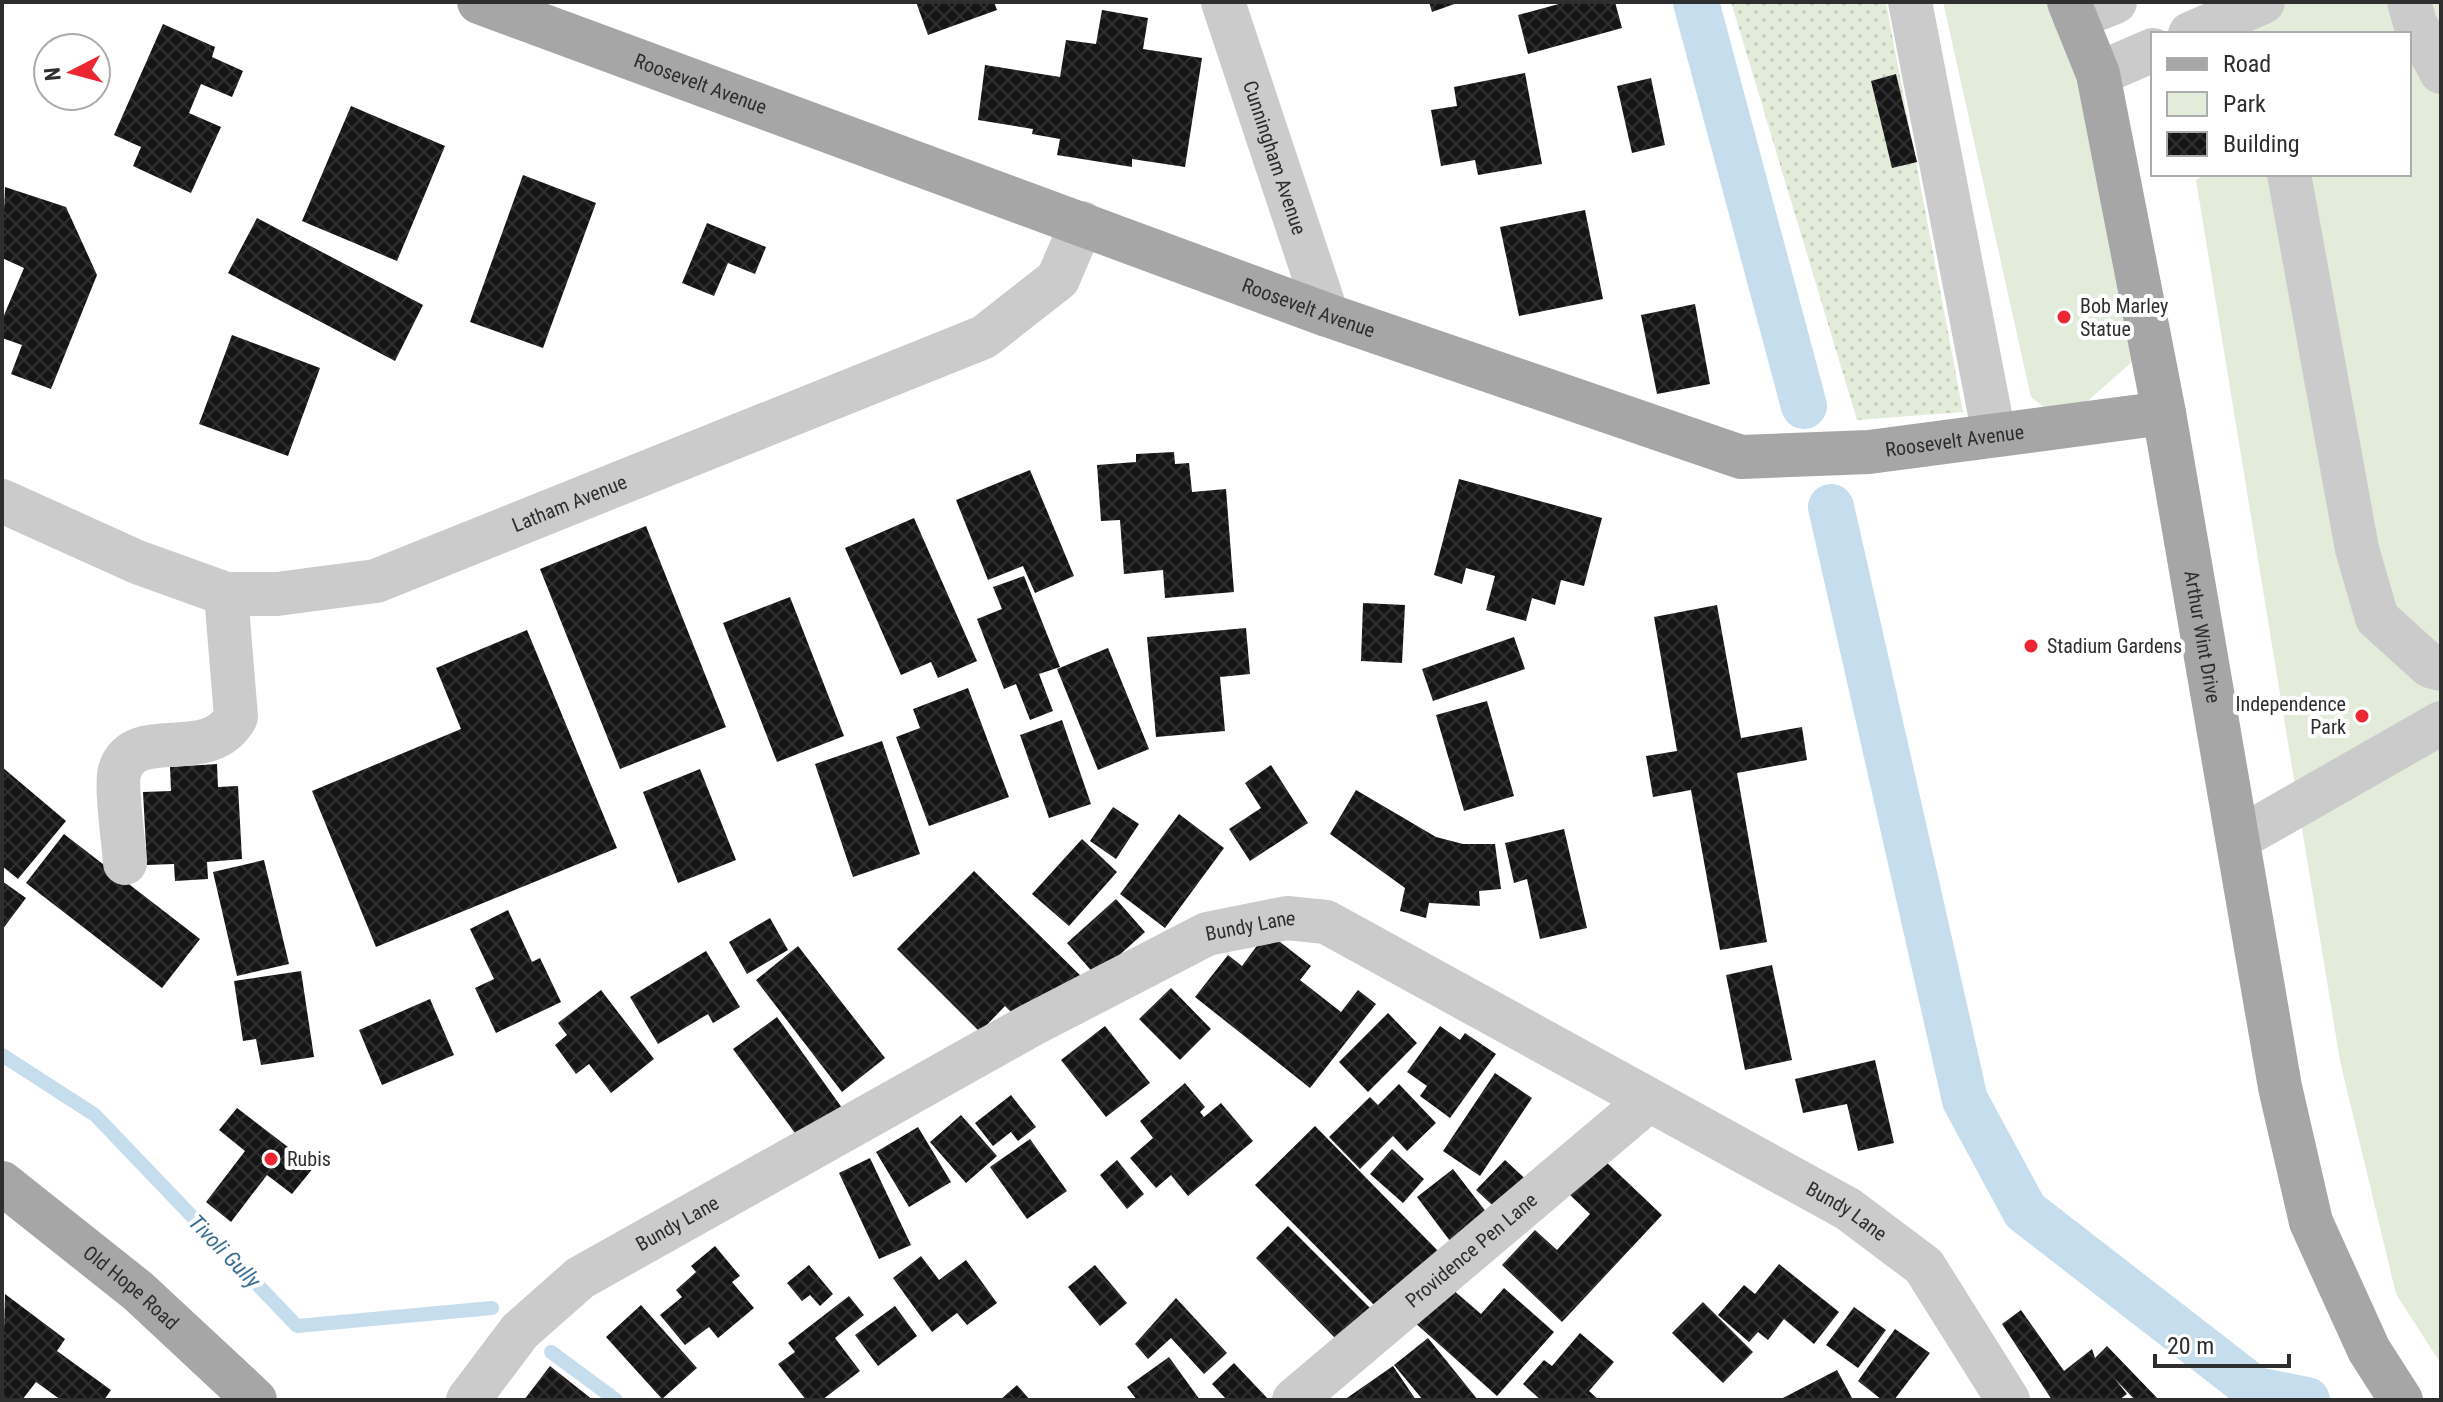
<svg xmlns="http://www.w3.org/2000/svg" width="2443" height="1402" font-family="'Roboto Condensed',sans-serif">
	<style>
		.grass { fill: url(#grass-dots) }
		.green { fill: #e3ecda }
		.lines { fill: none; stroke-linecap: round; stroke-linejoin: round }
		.stream { stroke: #c5dded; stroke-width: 14 }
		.canal { stroke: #c5dded; stroke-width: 46 }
		.building { fill: url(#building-cross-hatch) }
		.minor { stroke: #cbcbcb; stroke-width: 44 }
		.major { stroke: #a6a6a6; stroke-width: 44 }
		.poi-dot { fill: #ed2732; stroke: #fff; stroke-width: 3 }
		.labels { text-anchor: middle; stroke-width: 8; stroke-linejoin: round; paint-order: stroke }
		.street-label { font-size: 20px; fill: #2e2e2e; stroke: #fff }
		.poi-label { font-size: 20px; fill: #2e2e2e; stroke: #fff; text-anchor: start }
		.water-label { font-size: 22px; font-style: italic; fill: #386e93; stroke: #fff }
	</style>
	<defs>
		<pattern id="grass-dots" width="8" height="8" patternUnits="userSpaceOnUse" patternTransform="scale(2)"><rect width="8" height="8" fill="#e3ecda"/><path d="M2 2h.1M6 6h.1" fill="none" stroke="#c3cbbb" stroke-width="1.8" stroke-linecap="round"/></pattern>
		<pattern id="building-cross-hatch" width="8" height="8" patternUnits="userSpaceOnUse" patternTransform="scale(2)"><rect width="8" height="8" fill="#151515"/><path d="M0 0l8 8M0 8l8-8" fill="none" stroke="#2f2f2f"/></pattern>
	</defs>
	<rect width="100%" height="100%" fill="#fff"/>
	<path class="grass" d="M1731,2H1886L1963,412L1857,420Z"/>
	<path class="green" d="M1943,2H2046L2087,102L2108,170L2132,362L2083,405L2047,410L2031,397Z
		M2225,2H2441V1364L2396,1294L2340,1061L2196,180L2205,174H2409V34H2238Z"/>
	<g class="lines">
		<path class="stream" d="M2,1055L95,1115L297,1326L492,1308
			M551,1352L616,1400"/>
		<path class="canal" d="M1696,2L1804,406
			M1831,507L1965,1100L2025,1211L2256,1390L2307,1400"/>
	</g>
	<path class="building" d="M916,2H994L997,10L928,35Z
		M1429,2H1460L1432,12Z
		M1566,2H1615L1622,28L1528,54L1518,15Z
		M1102,10L1148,18L1143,49L1202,58L1185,167L1132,159V167L1057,155L1060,139L1032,134L1033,129L978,120L985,65L1060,77L1066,40L1096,44Z
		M163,24L215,47L212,57L243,71L232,97L201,84L189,113L221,127L191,193L133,166L141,147L114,135Z
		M1525,73L1542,164L1478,175L1475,160L1441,166L1431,110L1457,106L1454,87Z
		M1896,74L1917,162L1892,168L1871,81Z
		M1651,78L1665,145L1632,153L1617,86Z
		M351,106L445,146L397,261L302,221Z
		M523,175L596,203L543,348L470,322Z
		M5,187L66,207L97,275L51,389L11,374L22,345L2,338V320L24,268L2,258Z
		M1585,210L1603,299L1519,316L1500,227Z
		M257,218L423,305L395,361L228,273Z
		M707,223L766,247L755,274L728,263L714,296L682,283Z
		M1695,304L1710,384L1657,394L1641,315Z
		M232,335L320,368L288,456L199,424Z
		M1174,452L1175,464L1189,463L1192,492L1226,489L1234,592L1165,598L1163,570L1124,574L1120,520L1101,521L1097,465L1136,462V454Z
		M1030,470L1074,576L1035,593L1023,566L988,580L956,500Z
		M1459,479L1602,518L1584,586L1561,580L1555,605L1532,598L1526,621L1486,610L1495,576L1466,568L1462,584L1434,575Z
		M914,518L977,661L938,678L931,662L901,675L845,548Z
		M646,526L726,727L620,769L540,569Z
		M1024,576L1060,667L1039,674L1053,711L1030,720L1016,684L1004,689L977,619L1002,609L993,587Z
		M790,597L844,736L777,762L723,623Z
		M1363,603L1405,605L1402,663L1361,661Z
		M1717,605L1741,738L1802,727L1807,760L1737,773L1767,942L1720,950L1691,790L1653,797L1646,756L1677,751L1654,617Z
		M1246,628L1250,674L1220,677L1225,731L1156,737L1147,637Z
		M527,630L617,848L376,947L312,791L461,729L436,668Z
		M1514,637L1525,669L1433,701L1422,669Z
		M1108,648L1149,749L1098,770L1057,669Z
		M968,688L1009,797L929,826L896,737L920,728L913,709Z
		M1487,701L1514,796L1464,811L1436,715Z
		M1062,720L1091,804L1049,818L1020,735Z
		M882,741L920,854L853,877L815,764Z
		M217,764L218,787L238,786L242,859L207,862L208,879L175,881L174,864L147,865L143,792L171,791L170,767Z
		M1271,765L1308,823L1250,861L1229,829L1261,808L1245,783Z
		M2,767L66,821L18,879L2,866Z
		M700,769L736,860L678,883L643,792Z
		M1356,790L1436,837L1463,844H1495L1501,889L1479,891L1480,906L1429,903L1426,918L1400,911L1405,888L1330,834Z
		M1113,807L1139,824L1116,859L1090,841Z
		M1179,814L1224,848L1165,928L1120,894Z
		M1564,829L1587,928L1540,939L1527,879L1514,883L1505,843Z
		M64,834L200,939L162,988L26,883Z
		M1082,839L1117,872L1069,926L1032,894Z
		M264,860L289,964L237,976L213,872Z
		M974,871L1085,980L1021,1022L1005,1006L980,1032L897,949Z
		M2,881L26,898L2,930Z
		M1116,899L1145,932L1096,976L1067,943Z
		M508,910L532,962L540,958L561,1002L496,1033L475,988L494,979L470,929Z
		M770,918L788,950L747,974L729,942Z
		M1267,932L1311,966L1300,980L1341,1012L1358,990L1376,1004L1310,1088L1195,997L1228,955L1242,966Z
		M798,946L885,1058L842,1092L756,980Z
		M706,951L740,1007L713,1023L708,1014L658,1044L630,997Z
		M1772,965L1792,1060L1745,1070L1726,975Z
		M301,971L314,1057L261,1065L256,1039L243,1041L234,981Z
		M1171,988L1211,1029L1180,1060L1139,1019Z
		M601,990L654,1059L611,1093L589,1064L576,1074L555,1045L567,1035L558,1023Z
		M430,999L454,1055L382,1085L359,1030Z
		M1388,1013L1417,1043L1368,1092L1339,1062Z
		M777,1017L845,1112L803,1144L733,1049Z
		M1105,1026L1150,1083L1106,1117L1061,1060Z
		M1440,1026L1460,1040L1465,1033L1496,1054L1450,1118L1420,1096L1427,1086L1407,1072Z
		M1875,1060L1894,1143L1858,1151L1847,1104L1803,1113L1795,1079Z
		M1495,1073L1532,1098L1480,1176L1443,1151Z
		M1185,1083L1205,1107L1200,1112L1204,1117L1221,1103L1253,1141L1188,1196L1171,1175L1156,1188L1130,1158L1153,1138L1140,1121Z
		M1399,1084L1436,1123L1407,1151L1393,1136L1360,1169L1329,1137L1370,1097L1378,1105Z
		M1011,1095L1036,1127L1018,1141L1011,1132L993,1146L975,1123Z
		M237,1108L314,1167L292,1194L267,1175L231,1222L206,1202L245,1151L219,1130Z
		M961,1115L997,1156L966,1183L930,1142Z
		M1315,1126L1440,1253L1381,1312L1255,1185Z
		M918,1127L951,1182L909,1207L876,1152Z
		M1030,1139L1067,1191L1027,1219L990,1167Z
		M1392,1149L1424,1179L1403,1203L1370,1174Z
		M870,1158L911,1245L879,1259L839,1173Z
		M1117,1160L1144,1194L1127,1209L1100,1175Z
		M1505,1160L1534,1187L1505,1217L1476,1190Z
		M1604,1160L1662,1215L1562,1322L1502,1265L1535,1230L1557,1250L1590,1214L1570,1195Z
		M1453,1169L1490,1217L1453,1245L1417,1197Z
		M1288,1226L1372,1310L1340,1343L1256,1258Z
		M715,1246L740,1276L732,1282L754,1308L718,1338L709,1327L685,1345L660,1315L682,1297L676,1290L696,1272L691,1266Z
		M921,1256L939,1280L966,1260L997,1303L967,1325L957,1313L932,1332L893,1278Z
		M1779,1264L1839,1312L1814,1344L1784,1319L1768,1340L1758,1332L1749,1342L1718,1315L1744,1285L1755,1294Z
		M809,1265L833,1294L820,1306L810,1295L802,1301L787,1283Z
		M1095,1265L1127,1303L1100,1326L1068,1287Z
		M1445,1283L1481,1314L1504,1288L1554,1332L1497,1396L1413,1321Z
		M5,1294L65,1339L57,1351L111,1390L104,1400H61L36,1382L22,1400H2Z
		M849,1296L864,1315L835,1338L860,1371L822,1400H806L778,1364L795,1352L788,1343Z
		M1176,1298L1227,1353L1204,1374L1171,1338L1148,1359L1135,1344Z
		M1703,1302L1753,1352L1723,1383L1672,1333Z
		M641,1305L697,1368L662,1399L606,1337Z
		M895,1306L917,1336L878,1366L855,1335Z
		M1854,1307L1886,1330L1858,1368L1826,1345Z
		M2021,1310L2064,1371L2092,1349L2095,1358L2107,1346L2159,1400H2135L2115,1379L2127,1394L2119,1400H2052L2002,1324Z
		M1895,1329L1930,1353L1894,1400H1882L1858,1381Z
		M1580,1333L1614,1362L1589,1391L1599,1400H1541L1523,1384L1544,1360L1552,1366Z
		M1428,1338L1478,1400H1423L1394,1365Z
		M1169,1357L1200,1400H1137L1127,1387Z
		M1234,1363L1269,1400H1227L1212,1384Z
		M550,1366L593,1400H524Z
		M1393,1366L1416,1400H1344Z
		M1837,1370L1852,1398L1779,1400Z
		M1017,1385L1030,1400H1000Z"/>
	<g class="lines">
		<g class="minor">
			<path id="s1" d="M1223,2L1327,315"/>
			<path d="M1910,2L1994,435"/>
			<path d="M2409,2L2415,23L2441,72"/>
			<path d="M2075,18L2115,2"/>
			<path d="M2190,34L2263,2"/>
			<path d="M2098,74L2153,50"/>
			<path d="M2289,174L2357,549L2377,618L2430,666L2441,669"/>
			<path id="s2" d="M2,501L137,562L226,594H277L376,581L984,337L1058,279L1082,223"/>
			<path d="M2238,839L2441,723"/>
			<path d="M125,863C124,844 115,784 120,770C136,723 209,767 236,717L226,594"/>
			<path id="s3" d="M468,1400L520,1331L580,1278L1031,1025L1207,934L1287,918L1326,922L1848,1209L1924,1266L2008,1400"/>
			<path id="s4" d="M1294,1400L1649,1100"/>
		</g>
		<g class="major">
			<path id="s5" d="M479,2L1327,315L1741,457L1869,452L2164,413"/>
			<path id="s6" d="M2069,2L2098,74L2164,413L2280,1087L2311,1222L2369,1350L2401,1400"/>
			<path id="s7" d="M2,1183L138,1291L255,1400"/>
		</g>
	</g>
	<g class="poi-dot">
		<circle cx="2064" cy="317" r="8"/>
		<circle cx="2031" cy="646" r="8"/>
		<circle cx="2362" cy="716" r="8"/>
		<circle cx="271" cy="1159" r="8"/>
	</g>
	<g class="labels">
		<g class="street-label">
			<text dy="7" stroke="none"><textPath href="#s5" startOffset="236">Roosevelt Avenue</textPath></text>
			<text dy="7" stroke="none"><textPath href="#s1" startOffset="164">Cunningham Avenue</textPath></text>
			<text dy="7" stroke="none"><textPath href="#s5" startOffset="884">Roosevelt Avenue</textPath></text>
			<text dy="7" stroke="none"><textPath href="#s5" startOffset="1556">Roosevelt Avenue</textPath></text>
			<text dy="7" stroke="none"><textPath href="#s2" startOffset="602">Latham Avenue</textPath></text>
			<text dy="7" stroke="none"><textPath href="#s6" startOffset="650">Arthur Wint Drive</textPath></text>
			<text dy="7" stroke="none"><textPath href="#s3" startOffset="926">Bundy Lane</textPath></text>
			<text dy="7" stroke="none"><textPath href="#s3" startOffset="1598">Bundy Lane</textPath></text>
			<text dy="7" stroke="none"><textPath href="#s3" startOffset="278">Bundy Lane</textPath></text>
			<text dy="7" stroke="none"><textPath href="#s4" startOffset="232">Providence Pen Lane</textPath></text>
			<text dy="7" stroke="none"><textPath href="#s7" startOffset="166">Old Hope Road</textPath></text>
		</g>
		<g class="poi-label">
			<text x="2080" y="313">Bob Marley<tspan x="2080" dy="23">Statue</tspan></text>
			<text x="2047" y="653">Stadium Gardens</text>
			<text x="2346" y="711" text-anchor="end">Independence<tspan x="2346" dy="23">Park</tspan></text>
			<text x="287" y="1166">Rubis</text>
		</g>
		<g class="water-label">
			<text transform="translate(225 1251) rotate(46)" y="8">Tivoli Gully</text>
		</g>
	</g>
	<rect width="2443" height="1402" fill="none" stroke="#2e2e2e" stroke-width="8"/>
	<rect x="2151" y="32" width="260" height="144" fill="#ffffff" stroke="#ababab" stroke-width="2"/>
	<rect x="2167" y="58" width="40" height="12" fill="#a6a6a6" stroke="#ababab" stroke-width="2"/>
	<text x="2223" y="72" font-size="24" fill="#2e2e2e">Road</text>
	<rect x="2167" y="92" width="40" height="24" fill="#e3ecda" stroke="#ababab" stroke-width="2"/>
	<text x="2223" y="112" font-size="24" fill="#2e2e2e">Park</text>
	<rect x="2167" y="132" width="40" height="24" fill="url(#building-cross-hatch)" stroke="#ababab" stroke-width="2"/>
	<text x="2223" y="152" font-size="24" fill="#2e2e2e">Building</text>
	<g transform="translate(72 72) rotate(264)"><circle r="38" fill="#ffffff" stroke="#ababab" stroke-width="2"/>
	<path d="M0-6L14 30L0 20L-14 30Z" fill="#ed2732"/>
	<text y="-12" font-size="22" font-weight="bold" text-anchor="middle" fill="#2e2e2e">N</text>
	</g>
	<path d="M2155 1354v12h134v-12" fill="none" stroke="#2e2e2e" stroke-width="4"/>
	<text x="2167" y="1354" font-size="24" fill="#2e2e2e" stroke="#ffffff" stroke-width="6" paint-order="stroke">20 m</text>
</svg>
